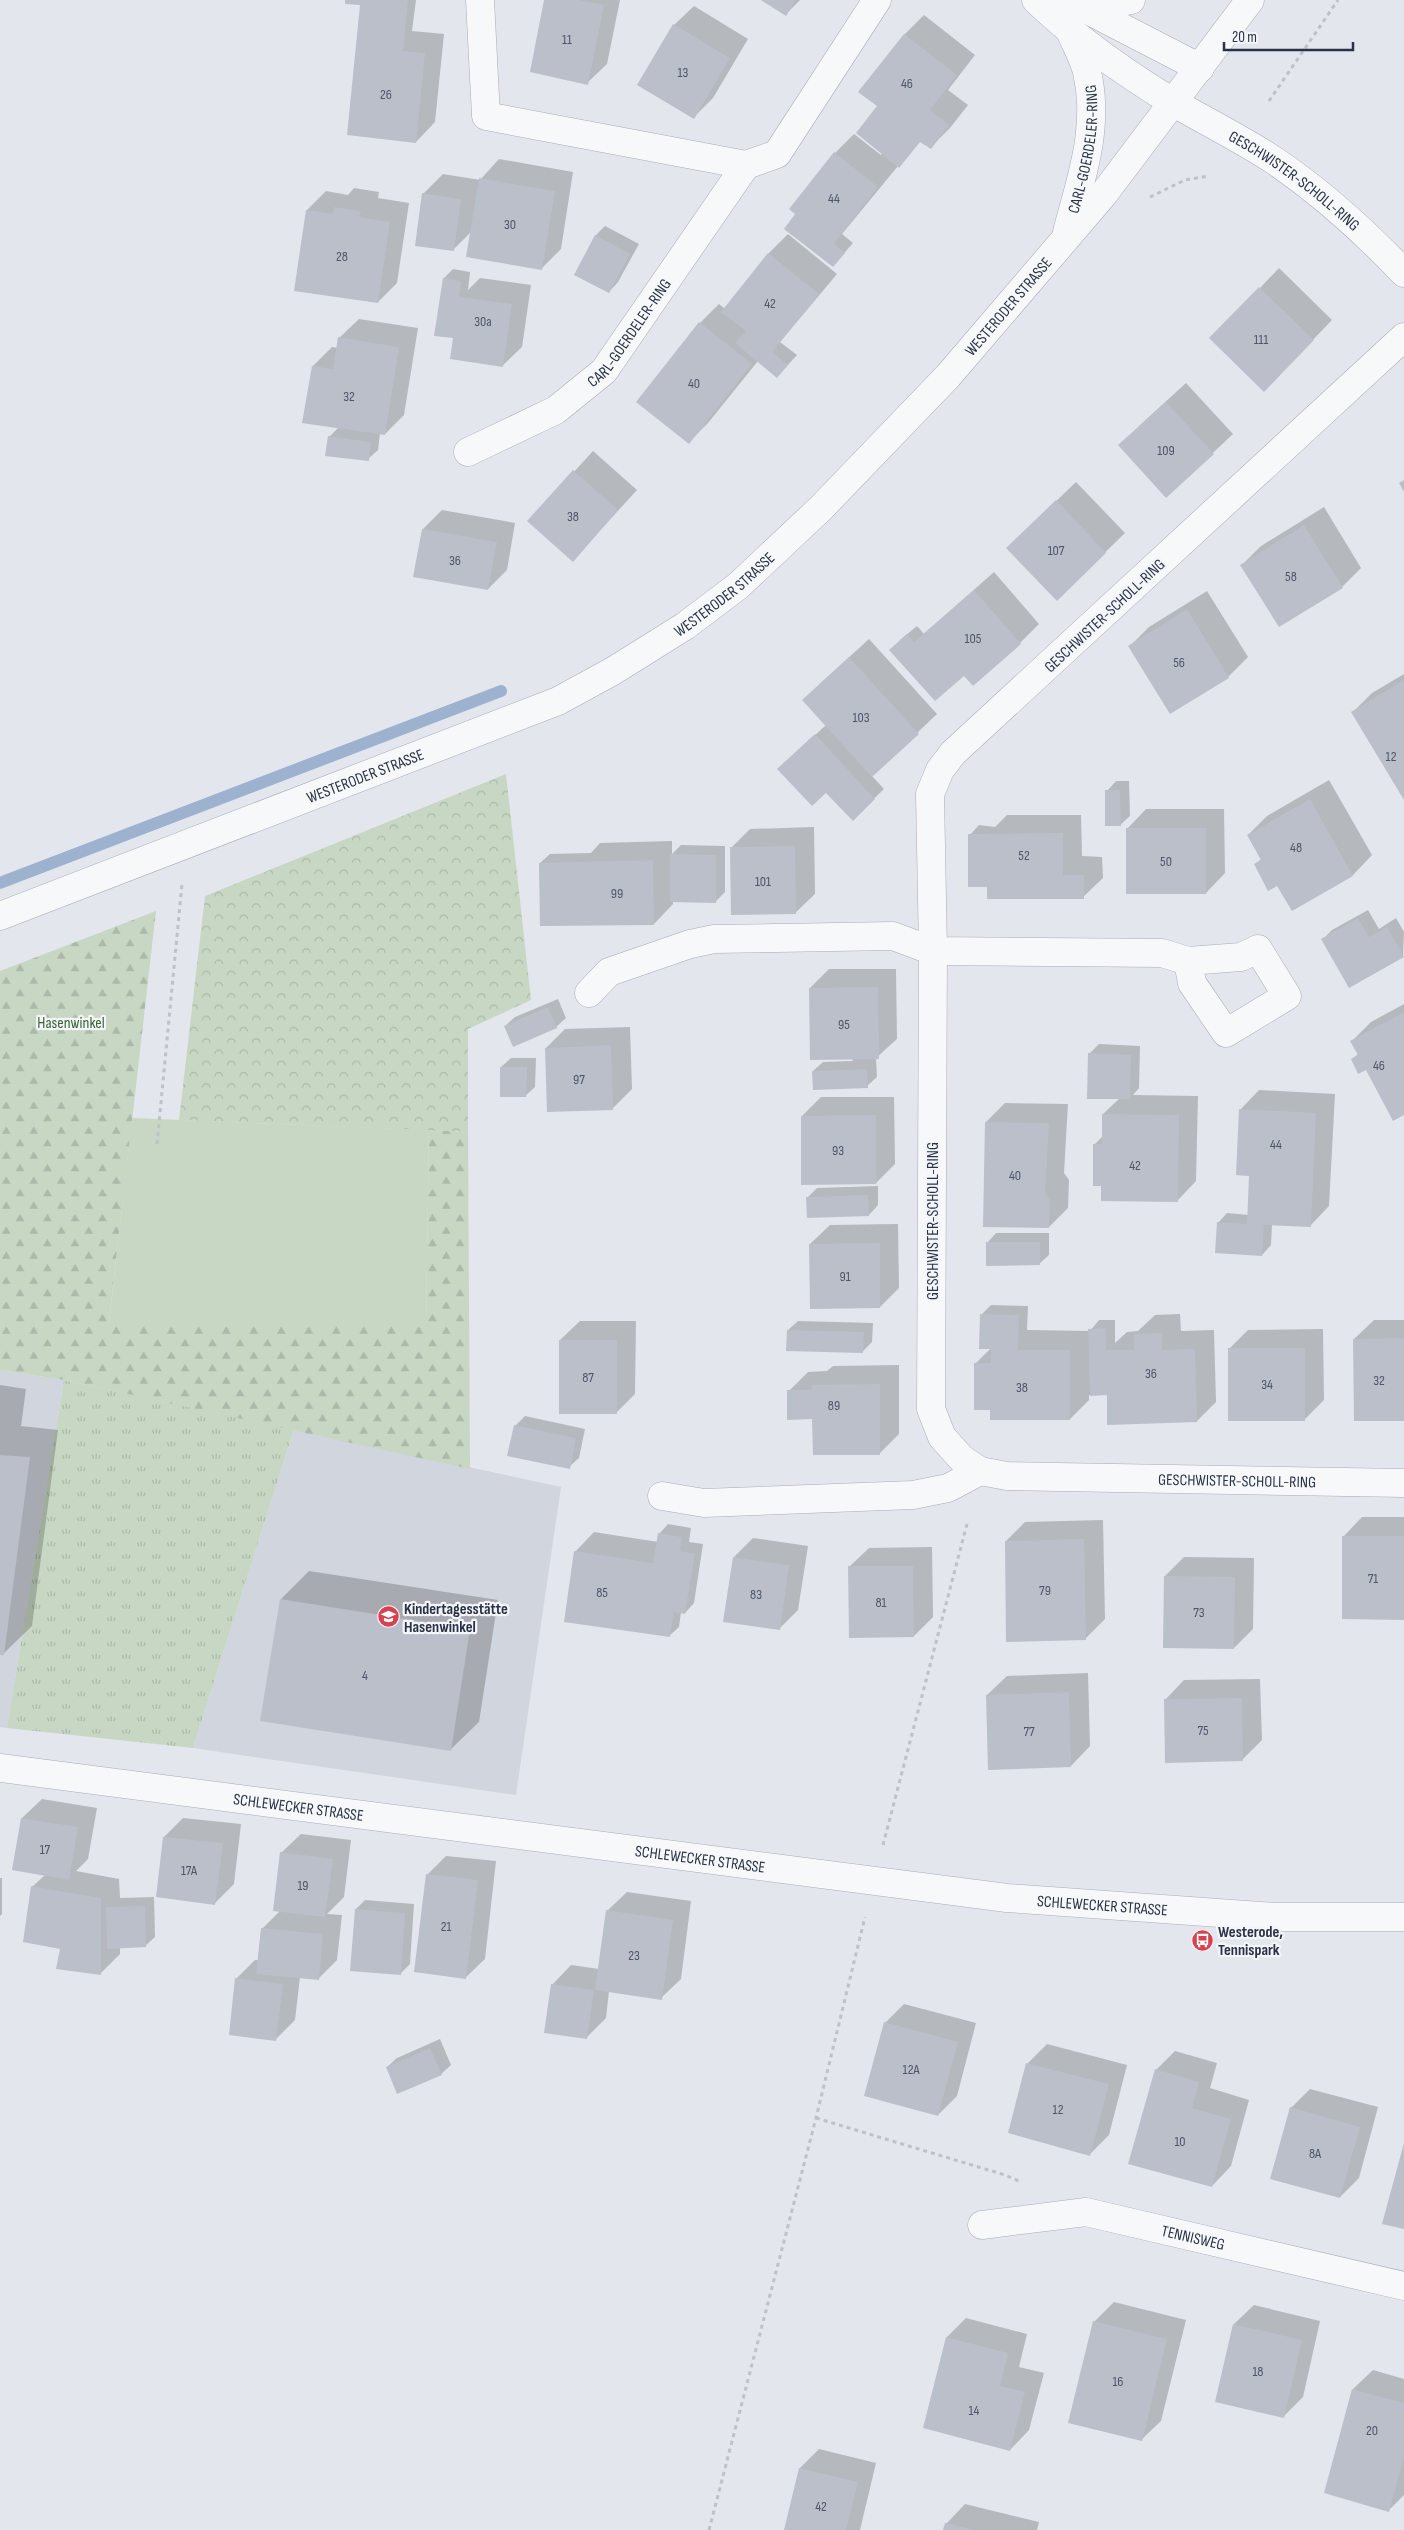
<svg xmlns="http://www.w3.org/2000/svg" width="1404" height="2530" font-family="'Sofia Sans Condensed',sans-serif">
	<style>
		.built { fill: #d1d5de }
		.grass { fill: url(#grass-tufts) }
		.forest { fill: url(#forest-firs) }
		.park { fill: url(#park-crowns) }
		.pitch { fill: #c8d7c4 }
		.shadow { fill: #0003 }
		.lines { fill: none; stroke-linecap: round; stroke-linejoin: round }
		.stream { stroke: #9cb2ce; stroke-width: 12 }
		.building { fill: #babfca }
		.minor-casing { stroke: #a7acb7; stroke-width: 29 }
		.path { stroke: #bdc1c8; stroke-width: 3; stroke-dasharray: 4 4; stroke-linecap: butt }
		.minor { stroke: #f6f8fa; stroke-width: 28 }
		.labels { text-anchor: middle; stroke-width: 4.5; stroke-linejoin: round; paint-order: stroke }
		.number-label { font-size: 14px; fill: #4d5567 }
		.street-label { font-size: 16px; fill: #293246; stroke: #f3f5f9 }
		.park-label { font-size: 16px; fill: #3c6336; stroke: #f3f5f9 }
		.poi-label { font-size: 16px; font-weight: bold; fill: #293246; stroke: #f3f5f9; text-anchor: start }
	</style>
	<defs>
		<pattern id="grass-tufts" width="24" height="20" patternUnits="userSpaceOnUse" patternTransform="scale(1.25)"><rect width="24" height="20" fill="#c8d7c4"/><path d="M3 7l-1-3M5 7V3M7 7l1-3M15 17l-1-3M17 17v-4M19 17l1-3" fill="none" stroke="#acb9aa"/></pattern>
		<pattern id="forest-firs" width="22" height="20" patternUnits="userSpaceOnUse" patternTransform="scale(1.25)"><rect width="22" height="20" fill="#c8d7c4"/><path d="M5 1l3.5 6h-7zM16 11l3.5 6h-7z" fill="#acb9aa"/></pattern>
		<pattern id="park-crowns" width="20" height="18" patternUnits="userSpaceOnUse" patternTransform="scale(1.25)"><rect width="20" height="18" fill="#c8d7c4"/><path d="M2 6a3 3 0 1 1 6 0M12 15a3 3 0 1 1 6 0" fill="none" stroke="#acb9aa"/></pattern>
	</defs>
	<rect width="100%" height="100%" fill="#e3e6ec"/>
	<path class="built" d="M0,1370L64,1380L7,1728L0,1727Z
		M294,1429L561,1487L516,1795L193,1748Z"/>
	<path class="grass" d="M64,1380L294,1429L193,1748L7,1728Z"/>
	<path class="forest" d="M156,911L109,1322L426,1323L429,1130L468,1132L470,1469L64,1380L0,1370V971Z"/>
	<path class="park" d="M506,774L531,1000L468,1029V1132L179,1120L205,896Z"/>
	<path class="pitch" d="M132,1118L429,1130L426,1323H109Z"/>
	<path class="shadow" d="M346,0H416L412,31L444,34L435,122L416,142L361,4Z
		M546,0H620L607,64L587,83Z
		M763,0H800L786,14Z
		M694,6L748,39L713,98L693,118L674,25Z
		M924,15L975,55L948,90L968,105L950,128L930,148L921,140L898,166L842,234L853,243L833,266L797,213L835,153L854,134L881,155L883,153L879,107L860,92L905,34Z
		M499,159L573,172L561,249L542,268L471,232L454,249L423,194L443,174L480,180Z
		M354,188L379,192L378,198L409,203L397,283L378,302L307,210L326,191L348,195Z
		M605,226L639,244L618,282L609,292L575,275L596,235Z
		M788,234L837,274L780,342L797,355L786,367L777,377L758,361L708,423L689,442L700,323L719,304L725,309L769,253Z
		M1279,268L1332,320L1283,371L1260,288Z
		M453,269L470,272L468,290L480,278L531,285L522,347L502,366L454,337L444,278Z
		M359,319L418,328L404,415L385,434L380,433L378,450L368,459L329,437L339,427L313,366L332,347L338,348L339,338Z
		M1186,383L1233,434L1166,497L1139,426Z
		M593,451L637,490L573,560L529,521Z
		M1076,482L1125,533L1057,599L1027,529Z
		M1324,507L1361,568L1342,587L1242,565L1261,546Z
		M442,510L515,523L507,570L488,589L423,529Z
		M994,572L1039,624L1020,643L964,674L900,640L917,626L924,634Z
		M1207,591L1248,657L1228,677L1170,713L1130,646L1149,627Z
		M869,639L937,714L872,776L884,789L853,819L826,791L788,760L826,725L823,681Z
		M1404,674V797L1353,712L1372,693Z
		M1329,780L1372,855L1353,875L1292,909L1278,884L1255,865L1262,858L1248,835L1267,816Z
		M1116,781H1129L1130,816L1120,825L1107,791Z
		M1146,809H1224L1225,873L1206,893L1127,829Z
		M1007,815H1081L1082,856L1102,857L1103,878L1083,897L988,884L970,835L979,825L995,827Z
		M814,827L815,894L795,913L731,848L750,829Z
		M672,841V854L681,845L725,846V892L715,902L673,901V904L654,924L540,863L550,854L591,853L600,843Z
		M1368,910L1379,929L1396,918L1404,932L1403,956L1322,940L1332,930Z
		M829,969H896L897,1039L876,1058L877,1077L867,1086L813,1071L823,1062L853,1061L810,988Z
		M558,999L566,1018L556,1027L505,1026L515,1017Z
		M1404,1004V1114L1367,1068L1352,1060L1358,1054L1352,1041L1371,1022Z
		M630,1027L632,1089L612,1109L546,1048L565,1029Z
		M1099,1044L1140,1046L1139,1088L1133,1095L1198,1096L1196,1181L1177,1201L1102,1184L1094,1145L1103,1136V1114L1120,1098L1089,1054Z
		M511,1058H536L535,1087L525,1096L501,1067Z
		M1259,1090L1335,1094L1329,1206L1310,1226L1272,1224L1271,1245L1262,1255L1218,1223L1227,1213L1249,1215L1251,1174L1240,1110Z
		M821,1097H894L895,1164L876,1183L802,1116Z
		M1005,1103L1068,1104L1064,1173L1069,1180L1068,1208L1049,1227L986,1122Z
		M878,1186V1205L869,1215L808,1197L817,1188Z
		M898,1224L899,1288L880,1307L810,1244L830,1225Z
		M996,1233H1049V1255L1039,1264L987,1243Z
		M991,1305L1028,1306L1027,1330L1090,1331L1099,1320H1115V1343L1127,1332L1138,1331L1155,1315L1180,1314L1181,1331L1214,1330L1216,1402L1197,1421L1108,1394L1089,1395V1400L1070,1419L991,1408L975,1364L991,1348L981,1315Z
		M1374,1320H1404V1420L1354,1339Z
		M580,1321H636L635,1394L616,1413L560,1340Z
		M798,1321L873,1323L872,1342L863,1351L788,1330Z
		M1323,1329L1324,1400L1305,1419L1229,1349L1248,1330Z
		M899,1365V1434L880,1453L814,1418L789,1391L808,1372L827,1371L833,1366Z
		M0,1385L26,1389L21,1426L58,1430L32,1626L3,1654H0Z
		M525,1416L585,1429L579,1458L569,1467L515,1426Z
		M1362,1517H1404V1618L1343,1537Z
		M1103,1520L1105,1619L1085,1639L1006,1541L1025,1522Z
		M668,1524L691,1528L689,1542L703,1544L694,1603L685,1613L681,1612L679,1627L669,1636L575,1552L594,1532L658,1542L659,1534Z
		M753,1538L808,1546L798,1610L779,1629L734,1557Z
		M932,1547L933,1617L914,1636L849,1567L869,1548Z
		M1184,1557L1254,1558L1253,1629L1234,1648L1165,1576Z
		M309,1571L498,1600L479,1722L450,1750L281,1599Z
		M1088,1673L1090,1746L1071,1766L987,1695L1007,1676Z
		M1260,1679L1262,1740L1242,1760L1165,1700L1184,1680Z
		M42,1799L97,1808L88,1859L76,1871L119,1879L120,1898L154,1897L155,1937L145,1946L120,1947V1954L101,1973L61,1948L32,1887L45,1875L22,1818Z
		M183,1818L241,1824L234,1884L215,1903L164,1837Z
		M301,1834L351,1840L344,1897L327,1914L342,1915L337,1960L318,1979L300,1977L295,2020L276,2039L236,1979L255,1960H259L262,1929L280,1911L281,1853Z
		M446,1856L496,1861L485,1959L465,1978L427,1875Z
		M0,1878H2V1914L0,1916Z
		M627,1892L691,1901L681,1979L661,1998L609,1991L606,2018L587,2037L552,1985L571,1965L599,1969L607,1911Z
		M365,1900L414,1904L410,1964L400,1974L356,1909Z
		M904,2004L976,2023L957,2096L938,2115L885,2023Z
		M440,2039L451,2065L441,2074L387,2067L397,2058Z
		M1047,2044L1127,2065L1109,2135L1090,2154L1009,2132L1028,2063Z
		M1175,2051L1217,2063L1210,2088L1249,2100L1231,2166L1212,2186L1156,2070Z
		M1310,2089L1378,2107L1359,2178L1340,2197L1291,2108Z
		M1114,2302L1186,2320L1161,2421L1141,2440L1094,2322Z
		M1254,2305L1320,2321L1303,2397L1283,2417L1234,2324Z
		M966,2318L1027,2334L1019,2367L1044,2373L1029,2430L1010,2450L947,2337Z
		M1373,2370L1404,2379V2495L1389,2510L1353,2389Z
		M819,2449L876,2463L860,2530H785L800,2468Z
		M965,2504L1039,2522L1037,2530H945L946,2524Z"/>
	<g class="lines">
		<path class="stream" d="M0,883L501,691"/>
	</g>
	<path class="building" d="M345,0H408L403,51L425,53L416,143L347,135L360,5L345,4Z
		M544,0H579L604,5L588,85L530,72Z
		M761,0H796L786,16Z
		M673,24L730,58L694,119L637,85Z
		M904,34L957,75L930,110L949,125L931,149L920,142L899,168L856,133L877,106L858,92Z
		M834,152L878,187L834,244L845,253L833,267L784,229L795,214L789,209Z
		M479,178L555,191L542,270L466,257Z
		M422,193L461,199L454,251L415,246Z
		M334,207L361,211L359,217L390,222L378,303L294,291L306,210L333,214Z
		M595,235L630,254L609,293L574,275Z
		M768,253L819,294L772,352L788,365L777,378L735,343L746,331L721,312Z
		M443,278L461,281L459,297L512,304L503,367L450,359L453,338L434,336Z
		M1259,287L1314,340L1264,392L1209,338Z
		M699,322L752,364L689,444L636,402Z
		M338,337L399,347L385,435L302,423L312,366L333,369Z
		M1166,402L1214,454L1166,498L1118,445Z
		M328,436L371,442L369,461L325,456Z
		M573,470L618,510L573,562L527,521Z
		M1404,480V492L1399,483Z
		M1056,500L1106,553L1057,601L1006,548Z
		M1304,525L1343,588L1279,627L1240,565Z
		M422,529L497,542L488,590L413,577Z
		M974,590L1021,644L973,686L964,676L935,701L889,650L907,634L914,642Z
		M1187,609L1229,678L1170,714L1128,646Z
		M849,657L919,734L872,777L802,700Z
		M1404,680V800L1351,712Z
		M815,734L875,799L853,821L826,793L812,806L777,769Z
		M1105,790H1120L1121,826H1105Z
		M1310,799L1353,876L1292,911L1277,886L1268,891L1254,864L1261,860L1247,835Z
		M1126,828H1206V894H1126Z
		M1063,833V875H1084V899H987V887H968V834Z
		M795,846L796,914L731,915L730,847Z
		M670,854L716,855V903L670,902Z
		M653,860L654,925L540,926L539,863Z
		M1358,918L1369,937L1387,927L1404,957L1349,988L1321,939Z
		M878,987L879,1059L810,1060L809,988Z
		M548,1007L557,1028L513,1047L504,1026Z
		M1404,1012V1115L1393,1121L1366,1070L1358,1074L1351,1059L1358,1055L1350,1041Z
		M611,1045L613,1110L547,1112L545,1048Z
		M1088,1053L1131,1055L1130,1099H1087Z
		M500,1067H527L526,1097H500Z
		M867,1069L868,1088L813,1090L812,1071Z
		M1239,1109L1316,1113L1311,1227L1264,1225L1262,1256L1215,1253L1217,1222L1247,1224L1249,1176L1236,1175Z
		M1102,1114L1179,1115L1178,1202L1101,1201V1186H1093V1144H1102Z
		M876,1115V1184L801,1185V1116Z
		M985,1122L1049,1123L1045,1193L1050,1200L1049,1228L983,1227Z
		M868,1195L869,1216L807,1218L806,1197Z
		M986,1242H1040V1265L986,1266Z
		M880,1243V1308L810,1309L809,1244Z
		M980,1314L1019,1315L1018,1350H1070V1420H990V1410H974V1363H991V1349H979Z
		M1106,1328V1350H1134V1334L1162,1333V1350L1195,1349L1197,1422L1107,1425V1395L1090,1396L1088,1329Z
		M787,1330L864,1332L863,1353L786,1351Z
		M1404,1338V1421H1354L1353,1339Z
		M559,1340H617V1414H559Z
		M1228,1348H1305V1421H1228Z
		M880,1384V1455H813L812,1419L787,1420V1390H812V1385Z
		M514,1425L576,1438L570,1469L507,1456Z
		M0,1455L30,1457L4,1655H0Z
		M658,1533L682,1537L680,1551L695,1554L685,1614L674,1612L670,1637L564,1622L574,1551L653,1563Z
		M1342,1536H1404V1620L1342,1619Z
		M1084,1539L1086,1640L1006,1642L1005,1541Z
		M733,1557L789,1565L780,1630L723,1622Z
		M848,1566H913L914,1637L849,1638Z
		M1164,1576L1235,1577L1234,1649L1163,1648Z
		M280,1599L470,1629L451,1751L260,1721Z
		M1069,1692L1071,1767L988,1770L986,1695Z
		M1242,1698L1243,1761L1165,1763L1164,1699Z
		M21,1818L78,1827L69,1880L12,1870Z
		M163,1837L223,1843L215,1905L156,1897Z
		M280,1852L333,1859L325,1917L273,1911Z
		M426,1874L478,1880L466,1979L414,1972Z
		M31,1886L101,1898V1975L56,1969L60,1949L23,1942Z
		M145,1906L146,1947L107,1949L106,1907Z
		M355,1909L405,1913L401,1975L350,1971Z
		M606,1910L673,1920L662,2000L595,1990Z
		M261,1928L323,1934L319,1980L256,1974Z
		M235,1978L283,1984L276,2041L229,2035Z
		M551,1984L594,1990L587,2039L544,2033Z
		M884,2022L958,2042L938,2116L864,2096Z
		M430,2048L442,2075L397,2094L386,2067Z
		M1026,2063L1109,2084L1090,2156L1008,2133Z
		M1155,2069L1199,2082L1192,2108L1231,2119L1212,2187L1128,2164Z
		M1290,2107L1360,2127L1340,2198L1270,2179Z
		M1404,2143V2229L1382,2224Z
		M1093,2321L1167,2339L1142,2441L1068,2423Z
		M1233,2324L1302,2340L1284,2418L1215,2402Z
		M946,2337L1008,2353L1000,2386L1025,2392L1010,2451L923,2428Z
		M1352,2389L1404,2403V2457L1389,2512L1324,2493Z
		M799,2468L858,2482L846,2530H784Z
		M945,2523L971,2529V2530H943Z"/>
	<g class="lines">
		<defs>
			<g id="minor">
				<path d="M480,0L486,116L746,165L777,154L877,0"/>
				<path id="s1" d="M1036,0C1078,40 1126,74 1176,104C1209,123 1243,140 1275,161C1322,193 1365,232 1404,273"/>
				<path d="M1060,0L1086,9L1131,0"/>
				<path d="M1086,9L1200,68"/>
				<path id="s2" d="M1067,232C1081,179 1100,127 1087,72C1084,59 1076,45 1071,33"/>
				<path id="s3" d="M1404,337L953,753L940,770L930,794L933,951L931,1409L942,1437L962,1459L980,1471L1007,1476L1404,1483"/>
				<path id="s4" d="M468,452L556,410L604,371L746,165"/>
				<path id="s5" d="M0,916L558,701L613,671L685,626L738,586L821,508L948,376L1103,195L1250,0"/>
				<path d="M589,993L609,972L690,944L714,939L893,936L933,951L1162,953L1188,961L1241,957L1258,949L1287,996L1226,1033L1192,983L1188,961"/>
				<path d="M662,1496L704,1503L913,1495L948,1488L980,1471"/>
				<path id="s6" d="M0,1768L1007,1898L1275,1917H1404"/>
				<path id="s7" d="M982,2225L1086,2212L1404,2286"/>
			</g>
		</defs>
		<use href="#minor" class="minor-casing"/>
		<path class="path" d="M1269,101L1338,0
			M1150,197L1185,180L1209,176
			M157,1144L182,884
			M883,1845L968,1520
			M816,2118L1005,2175L1021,2182
			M709,2530L816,2118L865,1917"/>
		<use href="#minor" class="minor"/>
	</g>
	<defs>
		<symbol id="school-disc" viewBox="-11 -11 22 22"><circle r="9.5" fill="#d84250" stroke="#f3f5f9"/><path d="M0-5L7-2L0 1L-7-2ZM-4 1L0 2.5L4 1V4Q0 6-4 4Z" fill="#fff"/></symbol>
		<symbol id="bus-disc" viewBox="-11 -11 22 22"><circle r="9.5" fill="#d84250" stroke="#f3f5f9"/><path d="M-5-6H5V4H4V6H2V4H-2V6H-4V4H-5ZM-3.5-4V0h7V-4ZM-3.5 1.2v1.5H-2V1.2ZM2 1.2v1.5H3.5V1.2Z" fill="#fff"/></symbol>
	</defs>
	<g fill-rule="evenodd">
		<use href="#school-disc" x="376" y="1604" width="25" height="25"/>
		<use href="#bus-disc" x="1190" y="1928" width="25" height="25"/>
	</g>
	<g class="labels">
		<g class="number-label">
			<text x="567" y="44">11</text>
			<text x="683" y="77">13</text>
			<text x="907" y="88">46</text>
			<text x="386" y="99">26</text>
			<text x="834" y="203">44</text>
			<text x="510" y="229">30</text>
			<text x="342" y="261">28</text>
			<text x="770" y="308">42</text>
			<text x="483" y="326">30a</text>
			<text x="1261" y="344">111</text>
			<text x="694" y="388">40</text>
			<text x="349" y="401">32</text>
			<text x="1166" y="455">109</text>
			<text x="573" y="521">38</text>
			<text x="1056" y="555">107</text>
			<text x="455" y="565">36</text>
			<text x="1291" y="581">58</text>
			<text x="973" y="643">105</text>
			<text x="1179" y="667">56</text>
			<text x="861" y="722">103</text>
			<text x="1391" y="761">12</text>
			<text x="1296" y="852">48</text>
			<text x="1024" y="860">52</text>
			<text x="1166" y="866">50</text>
			<text x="763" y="886">101</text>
			<text x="617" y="898">99</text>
			<text x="844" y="1029">95</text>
			<text x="1379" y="1070">46</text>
			<text x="579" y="1084">97</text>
			<text x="1276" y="1149">44</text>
			<text x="838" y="1155">93</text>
			<text x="1135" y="1170">42</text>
			<text x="1015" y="1180">40</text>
			<text x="845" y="1281">91</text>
			<text x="1151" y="1378">36</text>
			<text x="588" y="1382">87</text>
			<text x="1379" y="1385">32</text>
			<text x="1267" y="1389">34</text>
			<text x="1022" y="1392">38</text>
			<text x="834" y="1410">89</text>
			<text x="1373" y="1583">71</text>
			<text x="1045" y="1595">79</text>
			<text x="602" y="1597">85</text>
			<text x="756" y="1599">83</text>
			<text x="881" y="1607">81</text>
			<text x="1199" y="1617">73</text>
			<text x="365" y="1680">4</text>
			<text x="1203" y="1735">75</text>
			<text x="1029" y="1736">77</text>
			<text x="45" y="1854">17</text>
			<text x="189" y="1875">17A</text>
			<text x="303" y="1890">19</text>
			<text x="446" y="1931">21</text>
			<text x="634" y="1960">23</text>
			<text x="911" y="2074">12A</text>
			<text x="1058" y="2114">12</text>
			<text x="1180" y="2146">10</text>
			<text x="1315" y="2158">8A</text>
			<text x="1258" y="2376">18</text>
			<text x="1118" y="2386">16</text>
			<text x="974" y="2415">14</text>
			<text x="1372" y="2435">20</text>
			<text x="821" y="2511">42</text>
		</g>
		<g class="street-label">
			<text dy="6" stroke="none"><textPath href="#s2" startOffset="85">CARL-GOERDELER-RING</textPath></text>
			<text dy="6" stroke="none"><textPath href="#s1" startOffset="316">GESCHWISTER-SCHOLL-RING</textPath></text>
			<text dy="6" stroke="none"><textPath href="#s5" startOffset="1201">WESTERODER STRASSE</textPath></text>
			<text dy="6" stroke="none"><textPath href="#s4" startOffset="205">CARL-GOERDELER-RING</textPath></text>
			<text dy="6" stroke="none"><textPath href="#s5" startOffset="796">WESTERODER STRASSE</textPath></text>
			<text transform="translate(1104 615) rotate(-43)" y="6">GESCHWISTER-SCHOLL-RING</text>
			<text dy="6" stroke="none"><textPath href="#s5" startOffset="391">WESTERODER STRASSE</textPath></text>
			<text transform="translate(932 1221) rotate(-90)" y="6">GESCHWISTER-SCHOLL-RING</text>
			<text dy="6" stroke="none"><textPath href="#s3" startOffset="1615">GESCHWISTER-SCHOLL-RING</textPath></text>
			<text dy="6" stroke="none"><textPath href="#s6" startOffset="301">SCHLEWECKER STRASSE</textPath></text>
			<text dy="6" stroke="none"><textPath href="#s6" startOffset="706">SCHLEWECKER STRASSE</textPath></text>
			<text dy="6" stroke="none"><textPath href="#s6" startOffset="1111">SCHLEWECKER STRASSE</textPath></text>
			<text dy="6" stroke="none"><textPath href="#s7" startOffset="215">TENNISWEG</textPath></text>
		</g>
		<g class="park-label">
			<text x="71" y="1028">Hasenwinkel</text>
		</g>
		<g class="poi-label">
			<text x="404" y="1614">Kindertagesstätte<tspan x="404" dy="18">Hasenwinkel</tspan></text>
			<text x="1218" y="1937">Westerode,<tspan x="1218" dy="18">Tennispark</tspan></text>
		</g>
	</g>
	<path d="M1224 42v8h129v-8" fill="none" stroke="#293246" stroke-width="2.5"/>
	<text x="1232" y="42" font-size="15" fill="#293246" stroke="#f3f5f9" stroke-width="4" paint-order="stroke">20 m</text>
</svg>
